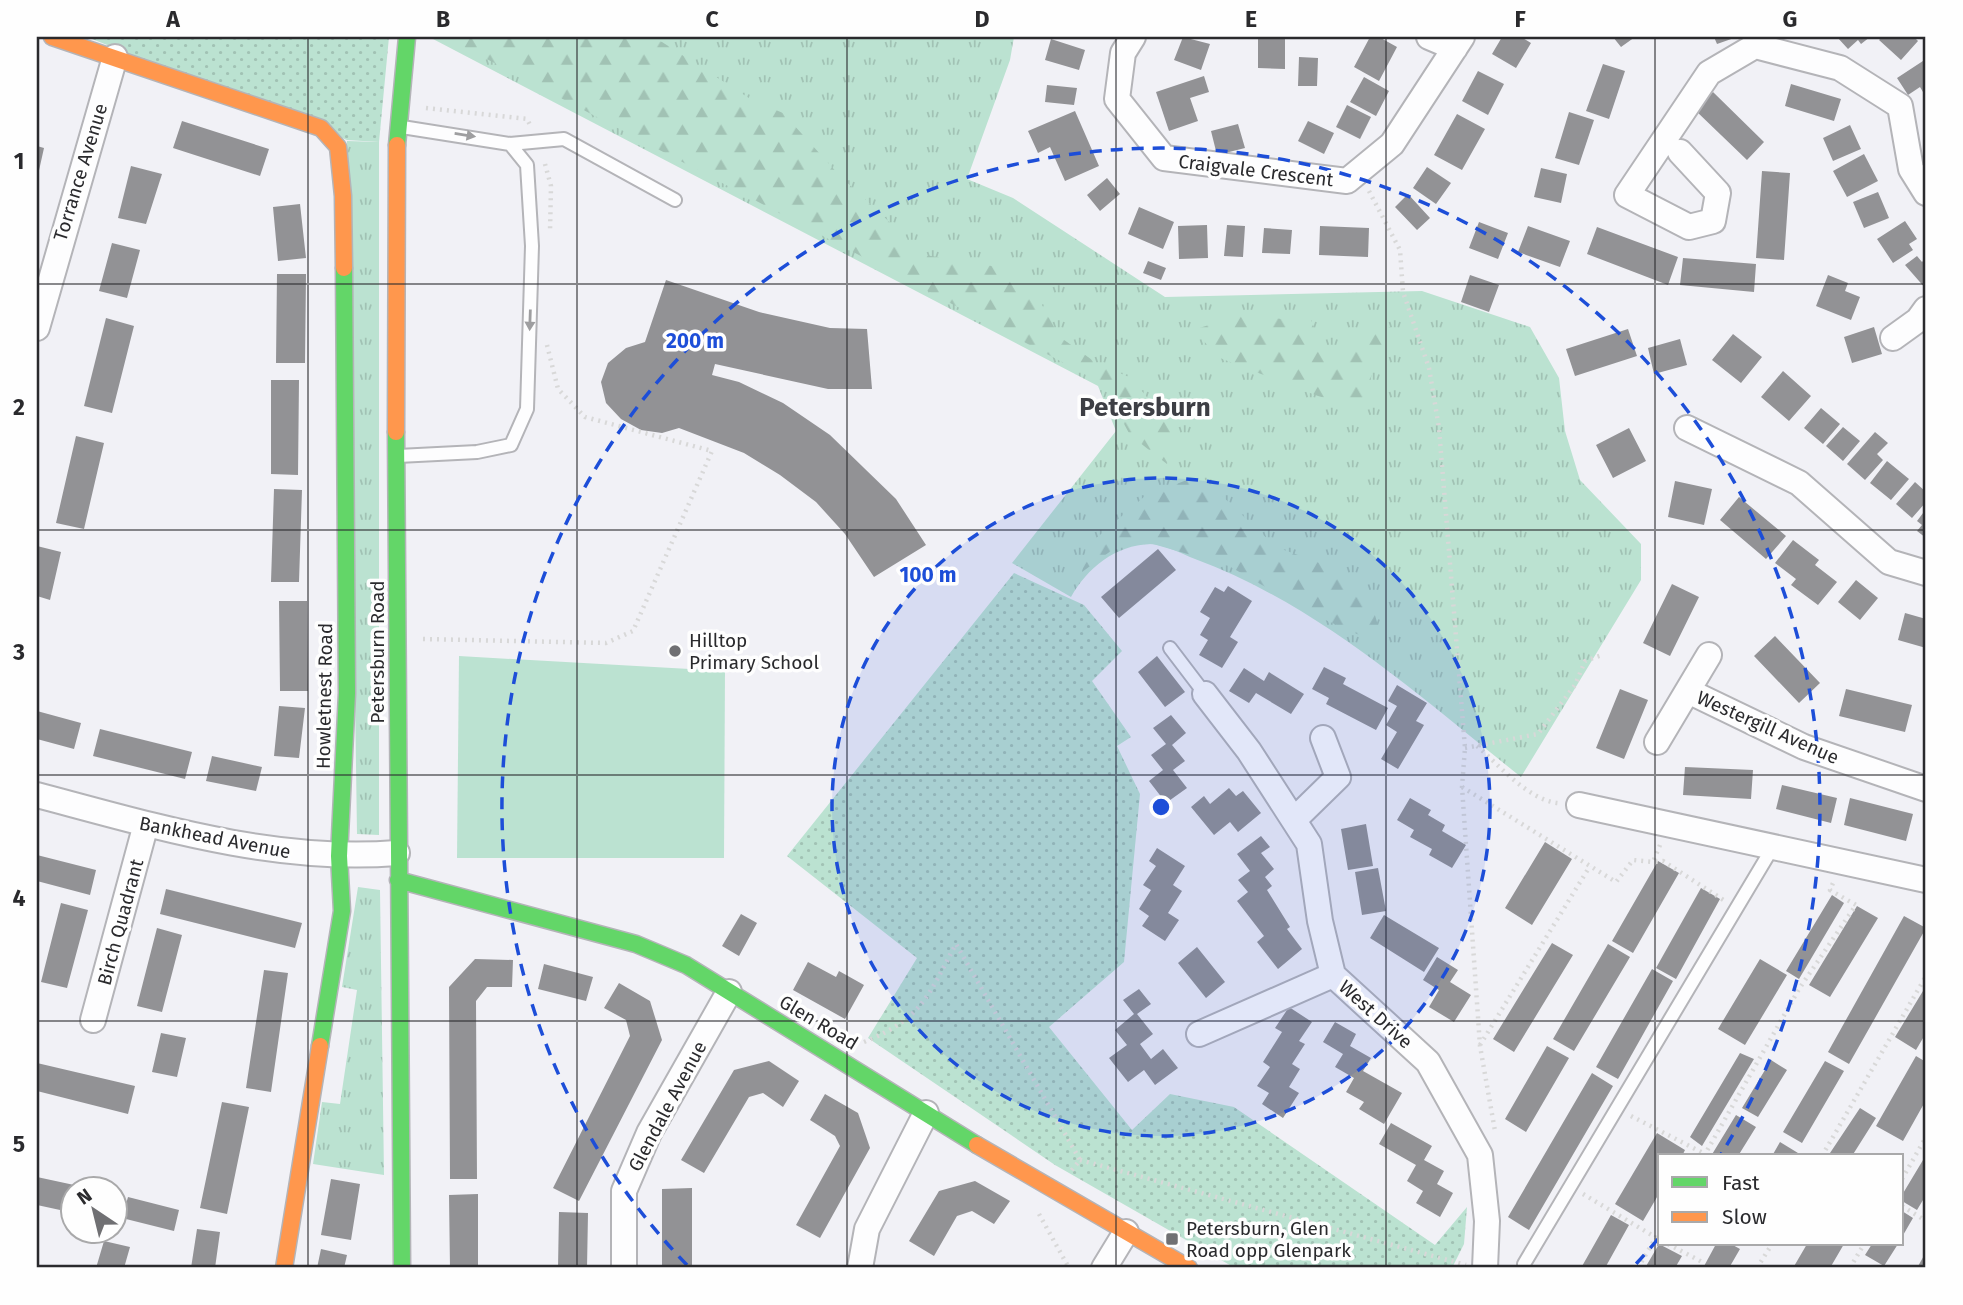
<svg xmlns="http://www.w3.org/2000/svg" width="1963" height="1305" font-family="'Fira Sans',sans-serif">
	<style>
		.grass { fill: url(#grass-tufts) }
		.forest { fill: url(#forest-firs) }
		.park { fill: url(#park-dots) }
		.pitch { fill: #bbe2d1 }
		.building { fill: #929295 }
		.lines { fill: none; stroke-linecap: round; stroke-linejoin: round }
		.lane-casing { stroke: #b4b4b8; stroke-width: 16 }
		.street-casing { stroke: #b4b4b8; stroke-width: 28 }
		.fast-casing { stroke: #b4b4b8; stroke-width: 19 }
		.slow-casing { stroke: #b4b4b8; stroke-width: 19 }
		.path { stroke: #d8d8d8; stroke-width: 4.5; stroke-dasharray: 2 5; stroke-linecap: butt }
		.lane { stroke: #fdfdfe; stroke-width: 12 }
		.street { stroke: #fdfdfe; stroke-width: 24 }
		.fast { stroke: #63d668; stroke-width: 16 }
		.slow { stroke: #ff974d; stroke-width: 16 }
		.oneway { fill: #9e9ea0 }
		.grid { fill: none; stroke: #2a2a2d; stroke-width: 2; stroke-opacity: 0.55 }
		.ring { fill: none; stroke: #1d4ed8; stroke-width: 3.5; stroke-dasharray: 12 9 }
		.poi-dot { fill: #707073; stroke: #fefefe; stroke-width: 2.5 }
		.labels { text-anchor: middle; stroke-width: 7; stroke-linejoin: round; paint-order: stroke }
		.street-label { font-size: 19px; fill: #2a2a2d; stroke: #fefefe }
		.poi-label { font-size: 19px; fill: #2a2a2d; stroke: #fefefe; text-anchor: start }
		.district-label { font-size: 26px; font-weight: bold; fill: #3d3e44; stroke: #fefefe }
		.centre { fill: #1d4ed8; stroke: #fefefe; stroke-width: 3.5 }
		.ring-label { font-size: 21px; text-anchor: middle; font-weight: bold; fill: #1d4ed8; stroke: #fefefe; stroke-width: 7; stroke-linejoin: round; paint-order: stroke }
		.neatline { fill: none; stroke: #2a2a2d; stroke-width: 2.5 }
		.grid-label { font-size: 23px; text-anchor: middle; font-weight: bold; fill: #2a2a2d }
	</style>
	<defs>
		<pattern id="grass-tufts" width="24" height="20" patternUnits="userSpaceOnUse" patternTransform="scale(1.75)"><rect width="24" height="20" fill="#bbe2d1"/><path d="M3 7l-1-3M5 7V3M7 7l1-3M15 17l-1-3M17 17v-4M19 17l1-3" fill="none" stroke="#a1c2b4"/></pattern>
		<pattern id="forest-firs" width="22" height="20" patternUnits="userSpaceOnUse" patternTransform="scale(1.75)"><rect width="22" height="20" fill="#bbe2d1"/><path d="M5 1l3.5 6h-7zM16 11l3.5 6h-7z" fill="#a1c2b4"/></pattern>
		<pattern id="park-dots" width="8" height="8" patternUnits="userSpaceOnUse" patternTransform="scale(1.75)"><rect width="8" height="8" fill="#bbe2d1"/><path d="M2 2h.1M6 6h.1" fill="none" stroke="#a1c2b4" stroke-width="1.8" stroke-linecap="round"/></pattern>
	</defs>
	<rect width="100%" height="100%" fill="#f1f1f6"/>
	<path class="grass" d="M434,37H1014L1010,60L967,179L1013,198L1165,297L1422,291L1530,327L1559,378L1565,431L1580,480L1641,544V580L1521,777C1419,696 1319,605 1195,559C1182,554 1164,544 1150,544C1116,545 1087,568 1071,597L1012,563L1116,431L1098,386L433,39Z
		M347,141L379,142V835L357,834Z
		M358,887L380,890L384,1175L313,1164L322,1102L340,1104L357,990L342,987Z"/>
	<path class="forest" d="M445,37H647L662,42L752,100L783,113L840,176L925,255L1010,269L1042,305L1060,337L1095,362L1131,378L1176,432L1167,464L1130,435L1102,383Z
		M1247,313L1292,321L1309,315L1324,352L1350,354L1378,321L1405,335L1377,355L1369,385L1358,407L1318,396L1220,358L1193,330Z
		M1200,475L1276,547L1320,563L1374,612L1384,646L1312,614L1229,566L1153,544L1119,545L1082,572L1086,547L1145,496Z"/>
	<path class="park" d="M87,37H389L379,142L347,140Z
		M1014,573L1084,605L1122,651L1092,681L1131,737L1117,746L1140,794L1124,962L1049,1027L1132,1130L1170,1094L1234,1107L1435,1245L1467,1207L1464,1244L1452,1268H1235L1055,1165L868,1038L917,958L787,856Z"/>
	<path class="pitch" d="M459,656L725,671L724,858H457Z"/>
	<path class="building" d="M1183,37L1210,44L1201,70L1174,60Z
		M1258,37L1285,38V69L1258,68Z
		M1370,37H1379L1397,47L1379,81L1354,67Z
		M1502,37H1521L1531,43L1516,68L1492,54Z
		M1613,37H1635L1621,47Z
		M1714,37H1737L1717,44Z
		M1837,37H1870L1861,44L1858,40L1848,49Z
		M1882,37H1914L1918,41L1901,60L1879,40Z
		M1051,39L1085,50L1079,70L1045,60Z
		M1299,57L1318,58L1317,86H1298Z
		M1926,59V97L1920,87L1908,95L1897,78Z
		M1603,64L1625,71L1609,119L1586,111Z
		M1478,71L1504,84L1488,115L1462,101Z
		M1204,76L1209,92L1190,98L1198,121L1169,131L1156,92Z
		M1364,77L1389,91L1376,116L1350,102Z
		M1791,84L1841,99L1834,121L1785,106Z
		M1047,85L1077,88L1074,105L1045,102Z
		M1713,92L1764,142L1747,160L1695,110Z
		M1347,105L1371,117L1360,139L1336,127Z
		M1075,111L1099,166L1065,181L1050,147L1038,153L1028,131Z
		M1569,112L1594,120L1579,165L1555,158Z
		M1457,114L1485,129L1462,170L1434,155Z
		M182,121L269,149L260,176L173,148Z
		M1308,121L1334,133L1324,154L1298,141Z
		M1238,124L1245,148L1217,155L1211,131Z
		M1850,125L1861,149L1833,161L1823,138Z
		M37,146L44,148L38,175H37Z
		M1864,154L1878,181L1847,197L1833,171Z
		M131,166L162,174L146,224L118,218Z
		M1427,167L1451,183L1436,204L1413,188Z
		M1541,168L1567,174L1561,203L1534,197Z
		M1762,171L1790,173L1784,260L1756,258Z
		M1107,178L1120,194L1100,211L1087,195Z
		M1878,192L1889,218L1864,228L1853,202Z
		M1408,194L1430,218L1417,230L1395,207Z
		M300,204L306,258L278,261L273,207Z
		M1139,207L1174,222L1163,249L1128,234Z
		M1905,221L1917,239L1909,244L1913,250L1893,263L1877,239Z
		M1479,222L1508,233L1498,259L1469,248Z
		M1207,225L1208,258L1179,259L1178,226Z
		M1227,225L1245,226L1243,257L1224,256Z
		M1320,226L1369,228L1368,257L1319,255Z
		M1528,226L1570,241L1560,267L1518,252Z
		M1597,227L1678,257L1668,285L1587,254Z
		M1264,228L1292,230L1290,254L1262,253Z
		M112,243L140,250L127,298L99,291Z
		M1917,256L1922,262L1926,258V289L1905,265Z
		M1683,258L1756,264L1754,292L1680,285Z
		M1148,261L1166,268L1161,280L1143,273Z
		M277,274H306L305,363H276Z
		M1470,275L1499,285L1489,312L1461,302Z
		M1828,275L1848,283L1845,291L1860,297L1851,320L1816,306Z
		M666,280L759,312L830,328L867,329L872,389H828L715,364L712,375L739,382L783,403L830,435L896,499L926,545L874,577L845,534L816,502L780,475L744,453L679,428L662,433L641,430L621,419L606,403L601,382L608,363L626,348L645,342Z
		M106,318L134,326L112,413L84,406Z
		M1874,327L1882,354L1852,363L1844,337Z
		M1628,329L1637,356L1575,376L1566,349Z
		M1733,334L1762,357L1741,383L1712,360Z
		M1680,339L1687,365L1654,374L1648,348Z
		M1783,371L1811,396L1789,421L1761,397Z
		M271,380H299L298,475L271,474Z
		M1821,408L1840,424L1823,444L1804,428Z
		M1843,427L1860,441L1843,461L1826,446Z
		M1629,428L1646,461L1613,478L1596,445Z
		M1875,432L1888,443L1877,454L1883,460L1865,480L1847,464Z
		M76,436L104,443L84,529L56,523Z
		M1887,461L1909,479L1891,500L1870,483Z
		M1675,481L1712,489L1704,525L1668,517Z
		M1915,482L1926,492V502L1912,518L1896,504Z
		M274,489L302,490L299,582H271Z
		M1739,497L1786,536L1766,559L1720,520Z
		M1926,509V538L1917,531L1922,525L1917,521Z
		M1793,540L1819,560L1815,565L1837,582L1818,605L1791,585L1796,579L1775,563Z
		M37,546L61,552L50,600L37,596Z
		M1158,549L1176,570L1119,618L1101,597Z
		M1856,580L1878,598L1860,620L1838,602Z
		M1672,584L1699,597L1670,656L1643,643Z
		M1228,586L1252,601L1230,637L1238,642L1222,668L1199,655L1208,640L1200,635L1210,618L1200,612L1215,587L1224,592Z
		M279,601H307L308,691H280Z
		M1905,613L1926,619V648L1898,640Z
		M1775,636L1820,683L1799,703L1754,656Z
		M1157,656L1185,692L1165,707L1138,672Z
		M1324,667L1346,678L1343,684L1388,708L1376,730L1326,704L1329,698L1312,689Z
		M1244,668L1264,681L1269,672L1304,694L1291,714L1256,693L1249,703L1229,691Z
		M1397,685L1427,703L1416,721L1424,725L1398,769L1381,759L1397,732L1386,725L1397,706L1388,701Z
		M1620,689L1648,700L1624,759L1596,748Z
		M1846,689L1912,705L1905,732L1839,716Z
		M279,706L305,708L299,758L274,756Z
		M37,711L81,723L74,749L37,739Z
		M1171,715L1186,733L1172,745L1185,761L1173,770L1187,788L1166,803L1149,781L1163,770L1151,755L1166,744L1153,728Z
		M100,729L192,752L185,779L93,756Z
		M212,756L262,767L256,791L206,781Z
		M1685,767L1753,770L1751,799L1683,795Z
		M1782,785L1837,798L1831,823L1776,809Z
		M1229,788L1236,796L1243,791L1261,813L1238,832L1230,822L1214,835L1191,807L1204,796L1210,804Z
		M1410,798L1431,810L1428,815L1445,825L1442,831L1466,845L1452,868L1429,855L1432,849L1410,837L1414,830L1397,820Z
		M1850,798L1913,814L1906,841L1844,825Z
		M1366,824L1373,866L1348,870L1341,829Z
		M1261,836L1270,847L1261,853L1274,869L1265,877L1272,886L1267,890L1290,927L1287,929L1302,949L1278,969L1257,942L1264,936L1237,901L1248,892L1238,880L1250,871L1237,854Z
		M1545,842L1572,859L1532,925L1505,908Z
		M1157,848L1185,866L1173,885L1182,891L1168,913L1179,920L1165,941L1142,926L1149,916L1139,909L1151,890L1143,885L1156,866L1149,861Z
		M37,855L96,870L90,895L37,881Z
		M1658,861L1679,873L1633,953L1612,941Z
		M1378,868L1386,911L1362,915L1355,872Z
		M1701,888L1720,899L1676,979L1656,968Z
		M166,889L302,923L295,948L160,914Z
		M1832,895L1844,903L1799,979L1786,971Z
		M61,903L88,910L67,988L41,982Z
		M1857,906L1878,918L1830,997L1809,985Z
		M741,914L757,923L739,956L722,946Z
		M1384,915L1439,948L1424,972L1370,938Z
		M1904,916L1926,928L1849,1064L1828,1052Z
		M157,928L182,935L162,1012L137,1006Z
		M1552,943L1573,955L1514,1052L1493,1039Z
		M1608,944L1630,957L1574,1051L1553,1039Z
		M1197,947L1225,982L1206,998L1178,963Z
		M1437,957L1458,970L1450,982L1471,995L1454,1022L1429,1007L1439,990L1423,980Z
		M475,959L513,960L512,987H487L476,1001L477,1179H450L449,987Z
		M1760,959L1787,975L1745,1045L1718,1029Z
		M808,962L836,977L839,971L864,985L845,1019L793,990Z
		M544,964L593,977L586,1001L538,989Z
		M1652,969L1673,981L1618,1079L1596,1067Z
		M264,970L288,973L271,1092L246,1088Z
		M619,983L650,1001L662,1040L579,1201L553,1188L630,1036L626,1020L604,1008Z
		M1926,986V1033L1916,1050L1895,1037Z
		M1139,989L1151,1004L1137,1014L1153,1034L1140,1044L1151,1059L1163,1049L1178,1068L1155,1085L1144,1070L1128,1082L1109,1058L1127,1045L1115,1030L1134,1014L1123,1000Z
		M1289,1007L1312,1022L1299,1041L1305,1044L1292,1064L1300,1069L1289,1087L1299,1093L1283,1118L1262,1104L1269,1093L1257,1086L1270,1067L1263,1062L1282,1032L1275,1028Z
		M1335,1022L1356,1034L1350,1046L1371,1058L1363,1071L1402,1093L1384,1124L1359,1109L1364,1102L1346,1092L1354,1078L1335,1067L1343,1054L1323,1042Z
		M161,1033L186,1038L177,1077L152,1072Z
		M1547,1046L1569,1058L1526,1132L1505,1119Z
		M1740,1053L1754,1059L1702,1146L1690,1137Z
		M1916,1056L1926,1062V1100L1903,1141L1876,1126Z
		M1771,1060L1787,1070L1758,1117L1742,1108Z
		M769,1061L799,1081L783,1107L763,1093L749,1097L704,1173L681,1160L734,1070Z
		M1825,1061L1844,1071L1802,1143L1783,1132Z
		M37,1063L135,1086L128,1114L37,1091Z
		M1592,1073L1613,1086L1529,1230L1508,1217Z
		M825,1094L858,1113L870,1148L820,1238L796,1225L840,1146L835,1136L810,1120Z
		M222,1102L249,1107L227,1214L200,1208Z
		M1860,1108L1876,1118L1852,1156H1828Z
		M1736,1115L1756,1127L1738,1156H1711Z
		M1391,1123L1432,1146L1424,1160L1444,1171L1437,1184L1453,1193L1440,1217L1416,1203L1423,1191L1407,1181L1416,1165L1379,1144Z
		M1657,1133L1685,1150L1682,1156H1660V1192L1643,1221L1615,1204Z
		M1780,1142L1798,1153L1796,1156H1772Z
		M1926,1155V1195L1917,1210L1902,1201V1195Z
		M37,1177L88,1188V1189H74V1213L37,1205Z
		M331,1179L360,1184L351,1240L321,1235Z
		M975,1181L1010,1201L994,1224L972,1211L957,1216L934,1256L909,1241L939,1191Z
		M692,1188V1268H662V1189Z
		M478,1194V1268H450L449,1195Z
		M128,1197L179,1210L174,1231L122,1218Z
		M1902,1211L1913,1218L1902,1237Z
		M559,1212L588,1213L587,1268H558Z
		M1611,1215L1629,1225L1605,1268H1581Z
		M197,1229L220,1232L215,1268H191Z
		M104,1241L130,1247L124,1268H96Z
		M1659,1244L1682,1256L1675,1268H1645Z
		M1716,1244H1731L1740,1249L1729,1268H1703Z
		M1807,1244H1844L1830,1268H1793Z
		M1872,1244H1898L1884,1266L1865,1255Z
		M321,1249L347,1255L344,1268H317Z
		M1926,1252V1268H1917Z
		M791,1266H821V1268H791Z"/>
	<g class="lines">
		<defs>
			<path id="lane" d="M510,144L564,139L675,200
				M398,456L477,452L511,445L527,409L532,246L527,165L510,144L402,127
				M1170,648L1205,694
				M1524,1264L1773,847"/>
			<path id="street" d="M1133,37L1123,53L1117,99L1164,158L1347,181L1392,144L1462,37
				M1429,37L1455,48
				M1680,152L1718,193L1713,221L1689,227L1627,195L1709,73L1755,46L1840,68L1900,106L1911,169L1926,193
				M37,328L115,57
				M1893,338L1918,320L1926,309
				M1687,428L1799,483L1889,562L1926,573
				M1688,691L1804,747L1926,789
				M1205,694L1249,751L1309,844L1320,921L1333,975L1428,1062L1480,1155L1487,1221L1485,1268
				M1657,742L1709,655
				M37,795C154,826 274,863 397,853
				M1579,805L1926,880
				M1294,820L1338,777L1323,738
				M93,1020L146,824
				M1199,1034L1333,975
				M624,1268V1191L649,1133L729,992
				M860,1268L867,1229L926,1113
				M1104,1268L1126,1232"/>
			<path id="fast" d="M397,145L407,37
				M396,432L402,1268
				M398,880L636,944L686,965L977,1145
				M320,1046L342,911L339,856L347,693L344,268"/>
			<path id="slow" d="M52,37L321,128L338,147L343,196L344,268
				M396,432L397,145
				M977,1145L1189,1268
				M284,1268L320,1046"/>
		</defs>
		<use href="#lane" class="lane-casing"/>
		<use href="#street" class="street-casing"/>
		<use href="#fast" class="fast-casing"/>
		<use href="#slow" class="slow-casing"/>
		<path class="path" d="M426,108L527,119L531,127
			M545,164L551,186L550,232
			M1369,191L1400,250L1403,292L1429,368L1439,428L1465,748L1462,787L1480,1046L1495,1131
			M423,639L606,643L633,631L712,451L585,417L558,389L547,345
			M1477,746C1499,765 1528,800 1558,803
			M1465,748L1538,734L1575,685L1585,661L1602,655
			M1462,787L1616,882L1633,860L1653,862
			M1660,845L1653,862L1663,861L1725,901
			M864,1042C923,1018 927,997 956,944L1080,1160L1071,1171
			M1480,1045L1590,866
			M1631,1116L1705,1154
			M1704,1156L1799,989L1856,905L1830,890L1833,883
			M1822,1156L1926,976
			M1080,1160L1466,1265
			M1902,1179L1926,1137
			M1583,1194L1660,1240
			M1902,1206L1926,1221
			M1039,1214L1069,1268
			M1668,1244L1702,1262
			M1638,1268L1660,1230
			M1757,1268L1772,1244
			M1850,1268L1864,1244"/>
		<use href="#lane" class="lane"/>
		<use href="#street" class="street"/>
		<use href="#fast" class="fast"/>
		<use href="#slow" class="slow"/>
	</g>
	<defs><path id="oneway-solid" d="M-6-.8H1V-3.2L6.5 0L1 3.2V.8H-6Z" transform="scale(1.75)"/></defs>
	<g class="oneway">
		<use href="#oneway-solid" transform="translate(465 135) rotate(9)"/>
		<use href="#oneway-solid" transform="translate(530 320) rotate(92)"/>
	</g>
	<path class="grid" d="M308,37V1268M577,37V1268M847,37V1268M1116,37V1268M1386,37V1268M1655,37V1268M37,284H1926M37,530H1926M37,775H1926M37,1021H1926"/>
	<circle cx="1161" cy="807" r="329" fill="#1d4ed8" fill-opacity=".12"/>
	<g class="ring">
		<circle cx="1161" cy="807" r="329"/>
		<path d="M1658 1239A659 659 0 0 1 1635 1265M687 1265A659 659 0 1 1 1720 1156"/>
	</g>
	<g class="poi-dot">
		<circle cx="675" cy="651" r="7"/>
		<rect x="1165" y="1232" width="14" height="14" rx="3.5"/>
	</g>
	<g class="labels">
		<g class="street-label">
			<text transform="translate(1256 170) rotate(7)" y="7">Craigvale Crescent</text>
			<text transform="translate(80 172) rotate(-73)" y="7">Torrance Avenue</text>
			<text transform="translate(377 652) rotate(-90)" y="7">Petersburn Road</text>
			<text transform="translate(324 696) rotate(-89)" y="7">Howletnest Road</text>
			<text transform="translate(1768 727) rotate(24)" y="7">Westergill Avenue</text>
			<text transform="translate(215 837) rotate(11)" y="7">Bankhead Avenue</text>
			<text transform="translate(120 922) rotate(-75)" y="7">Birch Quadrant</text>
			<text transform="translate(1376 1014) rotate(42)" y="7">West Drive</text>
			<text transform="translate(819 1022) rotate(31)" y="7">Glen Road</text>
			<text transform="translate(667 1106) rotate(-62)" y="7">Glendale Avenue</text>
		</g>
		<g class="poi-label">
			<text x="689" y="647">Hilltop<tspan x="689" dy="22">Primary School</tspan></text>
			<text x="1186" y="1235">Petersburn, Glen<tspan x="1186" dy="22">Road opp Glenpark</tspan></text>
		</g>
		<g class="district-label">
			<text x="1145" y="416">Petersburn</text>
		</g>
	</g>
	<circle cx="1161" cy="807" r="10" class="centre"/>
	<g class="ring-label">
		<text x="695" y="348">200 m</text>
		<text x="928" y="582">100 m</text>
	</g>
	<rect width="1963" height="1305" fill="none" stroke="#fefefe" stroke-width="77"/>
	<rect x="1658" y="1154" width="245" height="91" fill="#fefefe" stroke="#a9a9aa" stroke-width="2"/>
	<rect x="1672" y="1177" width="35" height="10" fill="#63d668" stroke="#a9a9aa" stroke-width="2"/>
	<text x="1722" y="1190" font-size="21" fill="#2a2a2d">Fast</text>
	<rect x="1672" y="1212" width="35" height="10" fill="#ff974d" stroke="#a9a9aa" stroke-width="2"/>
	<text x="1722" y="1224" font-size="21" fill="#2a2a2d">Slow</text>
	<g transform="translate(94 1210) rotate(325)"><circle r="33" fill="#fefefe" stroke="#a9a9aa" stroke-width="2"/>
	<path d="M0-5L12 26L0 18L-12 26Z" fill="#707073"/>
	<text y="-10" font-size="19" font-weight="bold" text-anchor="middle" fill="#2a2a2d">N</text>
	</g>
	<rect x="38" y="38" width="1886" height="1228" class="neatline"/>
	<g class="grid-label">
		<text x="173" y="27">A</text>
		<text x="443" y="27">B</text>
		<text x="712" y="27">C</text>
		<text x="982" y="27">D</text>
		<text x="1251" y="27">E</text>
		<text x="1520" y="27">F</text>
		<text x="1790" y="27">G</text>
		<text x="19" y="169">1</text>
		<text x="19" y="415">2</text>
		<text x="19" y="660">3</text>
		<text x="19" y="906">4</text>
		<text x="19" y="1152">5</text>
	</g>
</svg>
